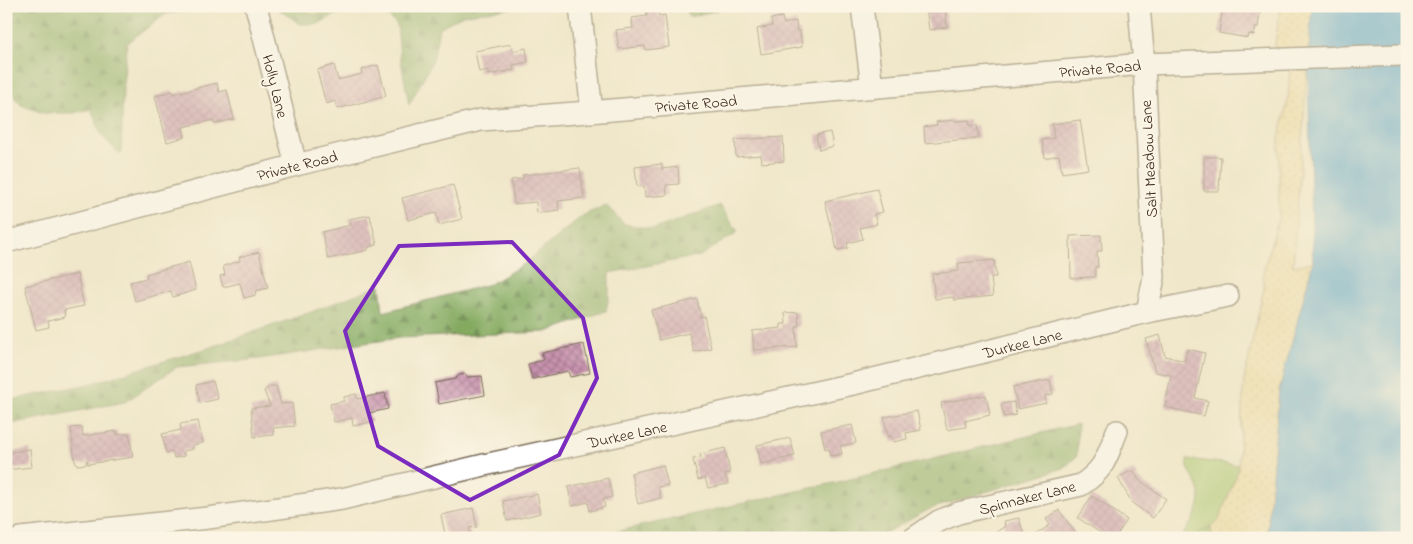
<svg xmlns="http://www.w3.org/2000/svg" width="1413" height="544" font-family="'Indie Flower',sans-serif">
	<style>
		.green { fill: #a5c46c; stroke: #707745 }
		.forest { fill: url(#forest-firs); stroke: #606a3f }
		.wetland { fill: url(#wetland-marsh); stroke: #707745 }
		.sand { fill: url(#sand-dots); stroke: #94825e }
		.water { fill: #59a6d2; stroke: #4a6878 }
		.building { fill: url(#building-cross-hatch) }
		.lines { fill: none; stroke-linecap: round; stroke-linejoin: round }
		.minor-casing { stroke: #7a6c5a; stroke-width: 24 }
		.minor { stroke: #fff; stroke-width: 21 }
		.marked { fill: none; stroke: #7b2cbf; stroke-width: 4; stroke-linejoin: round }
		.labels { text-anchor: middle; stroke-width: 4; stroke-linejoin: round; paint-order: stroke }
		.street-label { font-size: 16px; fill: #3b2a1e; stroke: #fcf5e5 }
	</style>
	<defs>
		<pattern id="forest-firs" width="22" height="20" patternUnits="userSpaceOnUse" patternTransform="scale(1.25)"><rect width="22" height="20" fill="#84aa60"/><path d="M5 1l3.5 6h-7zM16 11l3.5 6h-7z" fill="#6d8b4f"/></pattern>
		<pattern id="wetland-marsh" width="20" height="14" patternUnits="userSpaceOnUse" patternTransform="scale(1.25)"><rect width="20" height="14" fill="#a5c46c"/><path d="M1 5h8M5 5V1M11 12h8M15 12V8" fill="none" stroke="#889f58"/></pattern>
		<pattern id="sand-dots" width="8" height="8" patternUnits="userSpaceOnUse" patternTransform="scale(1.25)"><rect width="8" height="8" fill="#eeda9e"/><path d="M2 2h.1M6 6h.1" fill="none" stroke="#cdbb88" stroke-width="1.8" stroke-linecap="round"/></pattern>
		<pattern id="building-cross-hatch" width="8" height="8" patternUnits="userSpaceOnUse" patternTransform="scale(1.25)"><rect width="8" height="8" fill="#c893af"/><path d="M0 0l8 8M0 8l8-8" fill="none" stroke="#a4788e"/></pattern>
	</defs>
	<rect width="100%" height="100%" fill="#fcf5e5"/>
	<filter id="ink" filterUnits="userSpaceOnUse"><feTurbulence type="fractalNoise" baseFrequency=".02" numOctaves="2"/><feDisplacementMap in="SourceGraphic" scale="10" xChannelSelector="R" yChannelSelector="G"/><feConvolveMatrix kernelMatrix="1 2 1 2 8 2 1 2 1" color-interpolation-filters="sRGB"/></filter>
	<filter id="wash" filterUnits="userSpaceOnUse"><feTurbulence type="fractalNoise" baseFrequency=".0096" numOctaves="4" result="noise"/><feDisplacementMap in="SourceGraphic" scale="20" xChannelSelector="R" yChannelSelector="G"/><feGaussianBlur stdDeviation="1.12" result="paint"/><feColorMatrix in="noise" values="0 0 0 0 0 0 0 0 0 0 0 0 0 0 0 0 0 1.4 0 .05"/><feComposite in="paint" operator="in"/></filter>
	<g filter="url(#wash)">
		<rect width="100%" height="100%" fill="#f0e7ca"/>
		<path class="green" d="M1187,459L1239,465L1238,471L1218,522L1191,538H1181C1192,522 1206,504 1197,484C1192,476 1187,469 1187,459Z"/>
		<path class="forest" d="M21,6H158L166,14L127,43L123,89L121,155L102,136L91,109L74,113H43L21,105L6,87V8Z
			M274,6H296L315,16L329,13L335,6H352L318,24H300Z
			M378,6H523L463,15L439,28L433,60L409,105L400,56L397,25Z
			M684,6H719L718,10L689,17Z
			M606,205L624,224L654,229L720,205L738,232L700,256L609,273V297L606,311L546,332L399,338L259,359L177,367L125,402L6,425V401L93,383L214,346L311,312L380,285L383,312L490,284L524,264L582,216Z
			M1078,424L1077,456L1064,468L930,509L876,538H587L842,481Z"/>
		<path class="wetland" d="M158,6H217L166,14Z
			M296,6H335L329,13L315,16Z
			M1211,526L1212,538H1190H1191Z"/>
		<path class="sand" d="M1281,6H1312L1293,266L1313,262L1279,391L1267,538H1212L1211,526L1218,522L1238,471L1244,380L1264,288L1263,273L1279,217V139L1288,100L1290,67L1274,50Z"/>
		<path class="water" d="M1312,6H1407V538H1267L1279,391L1313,262L1308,67Z"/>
		<g id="blocks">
			<path class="building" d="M926,6H945L947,27L929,30Z
				M1223,6H1261L1258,27H1256L1254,35L1249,34L1248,38L1219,33Z
				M657,7L659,16L665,15L669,47L646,50L645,46L619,49L616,30L633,28L632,18L647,16L646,8Z
				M782,17L784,24L796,21L797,31H800L802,47L761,54L757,29L772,26L771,19Z
				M511,44L513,51L526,48L528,62L513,65L514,70L488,75V70L479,72L475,51Z
				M334,65L338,80L362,74L361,70L378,65L386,96L337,109L335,101L326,104L317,70Z
				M217,83L219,92L227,90L234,119L214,124L213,120L183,127L185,137L167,142L155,96L173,91V94Z
				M955,120V121L969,120L970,126L977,125L979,138L925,143L924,127L937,125L936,122Z
				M1080,120L1088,169L1062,173L1059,155L1045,158L1042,140L1054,138L1052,124Z
				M830,132L833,146L819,150L816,135Z
				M783,137L784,161L762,163L761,155L736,157L735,140Z
				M1204,157H1221L1219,191H1204Z
				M662,164V169L678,167L679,184L666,185L667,195L645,197L644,186H637L635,167Z
				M580,168L584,198L558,201L559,210L537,213L536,202L514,204L511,180L523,179V175Z
				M453,185L462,219L439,225L436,213L408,220L402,198Z
				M877,189L883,212L874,214L877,224L860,228L863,239L847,243L848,248L837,250L825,201Z
				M370,215L377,245L368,247V250L328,259L322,232L351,225L349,219Z
				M1101,235L1102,251H1097L1098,267H1095V277L1071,278L1070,236Z
				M259,252L268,288L255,291L256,295L244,298L240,283L223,287L220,276L225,275L223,266L240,261L239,257Z
				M994,260L996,277H991L993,296L954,300V297L935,299L932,274L959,271L958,263Z
				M189,262L196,290L173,297L171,291L135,301L130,282L147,278L146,274Z
				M77,274L84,306L64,310L65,317L48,321L49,327L36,330L25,286Z
				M697,299L701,317L704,316L711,348L694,352L689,333L659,340L651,310Z
				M798,312L799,326L796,327L797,347L754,350L752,331L781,328V324H786L785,313Z
				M1160,335L1165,356L1185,361L1187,349L1205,353L1195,398L1208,401L1204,416L1165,407L1171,375L1155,372L1146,339Z
				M584,344L590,373L570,377L568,371L532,379L528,364L544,360L542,353Z
				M466,374L467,377L482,376L485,395L439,404L435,383L455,379L459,375Z
				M1050,380L1053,394L1045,396L1046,403L1018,409L1013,387Z
				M213,381L218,399L200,403L196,385Z
				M270,386H276L281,404L292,403L295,426L273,428L274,435L254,437L251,408L270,406L264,391Z
				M385,393L388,409L369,413L371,422L353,426L352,418L334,422L330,404L344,401V397L356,394L357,399Z
				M986,395L990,415L965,421L966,427L947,430L941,403Z
				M1014,402L1016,415L1004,417L1001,404Z
				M917,411L921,430L906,433L907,439L893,442L891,436L888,437L884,417Z
				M198,421L203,443L192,445L193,449L183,451L184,456L174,458L172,451L166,453L162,434L181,430L180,424Z
				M852,425L856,443L840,446L842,454L830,456L829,448L825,449L821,431Z
				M82,427L83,436L117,431V435L129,433L133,457L88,464V460L86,461L87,464L77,465L76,462H75L71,428Z
				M790,438L795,456L761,464L757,445Z
				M725,448L730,473L725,474L728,484L708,488L705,478L698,480L693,459L701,458L700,454Z
				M30,449L32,467L6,470V453Z
				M663,465L668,485L658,487L661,498L638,504L631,473Z
				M1133,470L1139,480L1166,499L1153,518L1132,503L1118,478Z
				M608,478L612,497L603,499L605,507L590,511L588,502L572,506L568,487Z
				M537,494L541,513L507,521L503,501Z
				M1092,496L1127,520L1115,538H1108L1078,518Z
				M473,508L477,527L469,528L471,536L449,538L448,533L445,534L441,515Z
				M1059,510L1079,538H1031L1050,525L1046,519Z
				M1019,518L1022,529L1028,538H988L1005,526L1004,521Z"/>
		</g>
	</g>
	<g filter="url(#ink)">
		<use href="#blocks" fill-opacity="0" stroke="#7a6c5a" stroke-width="1"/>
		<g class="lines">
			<defs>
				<path id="minor" d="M256,6L296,165
					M580,6L592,112
					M862,6L872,88
					M1139,6L1144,64L1154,277L1147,312
					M6,242L296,165L481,120L589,112L1144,64L1401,55
					M21,538L208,518L342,499L484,465L853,384L1147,312L1228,296
					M914,538L939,521L958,513L1081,485C1106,468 1106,458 1117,431"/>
			</defs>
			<use href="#minor" class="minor-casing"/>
			<use href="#minor" class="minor"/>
		</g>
	</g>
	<path d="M0 0H1413V544H0ZM512,242L583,318L597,378L559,455L470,500L378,446L345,331L399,246Z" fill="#f0e7ca" fill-opacity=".55" fill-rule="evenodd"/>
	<path class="marked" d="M512,242L583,318L597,378L559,455L470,500L378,446L345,331L399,246Z"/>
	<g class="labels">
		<g class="street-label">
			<text transform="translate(1100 68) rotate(-5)" y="6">Private Road</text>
			<text transform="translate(276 86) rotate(76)" y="6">Holly Lane</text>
			<text transform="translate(696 103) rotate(-5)" y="6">Private Road</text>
			<text transform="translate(1148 159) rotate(-93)" y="6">Salt Meadow Lane</text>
			<text transform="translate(297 165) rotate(-14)" y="6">Private Road</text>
			<text transform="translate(1022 343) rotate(-14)" y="6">Durkee Lane</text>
			<text transform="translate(627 434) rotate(-12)" y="6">Durkee Lane</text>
			<text transform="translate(1027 497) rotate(-14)" y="6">Spinnaker Lane</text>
		</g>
	</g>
	<rect width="1413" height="544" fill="none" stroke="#fcf5e5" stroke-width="25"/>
</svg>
